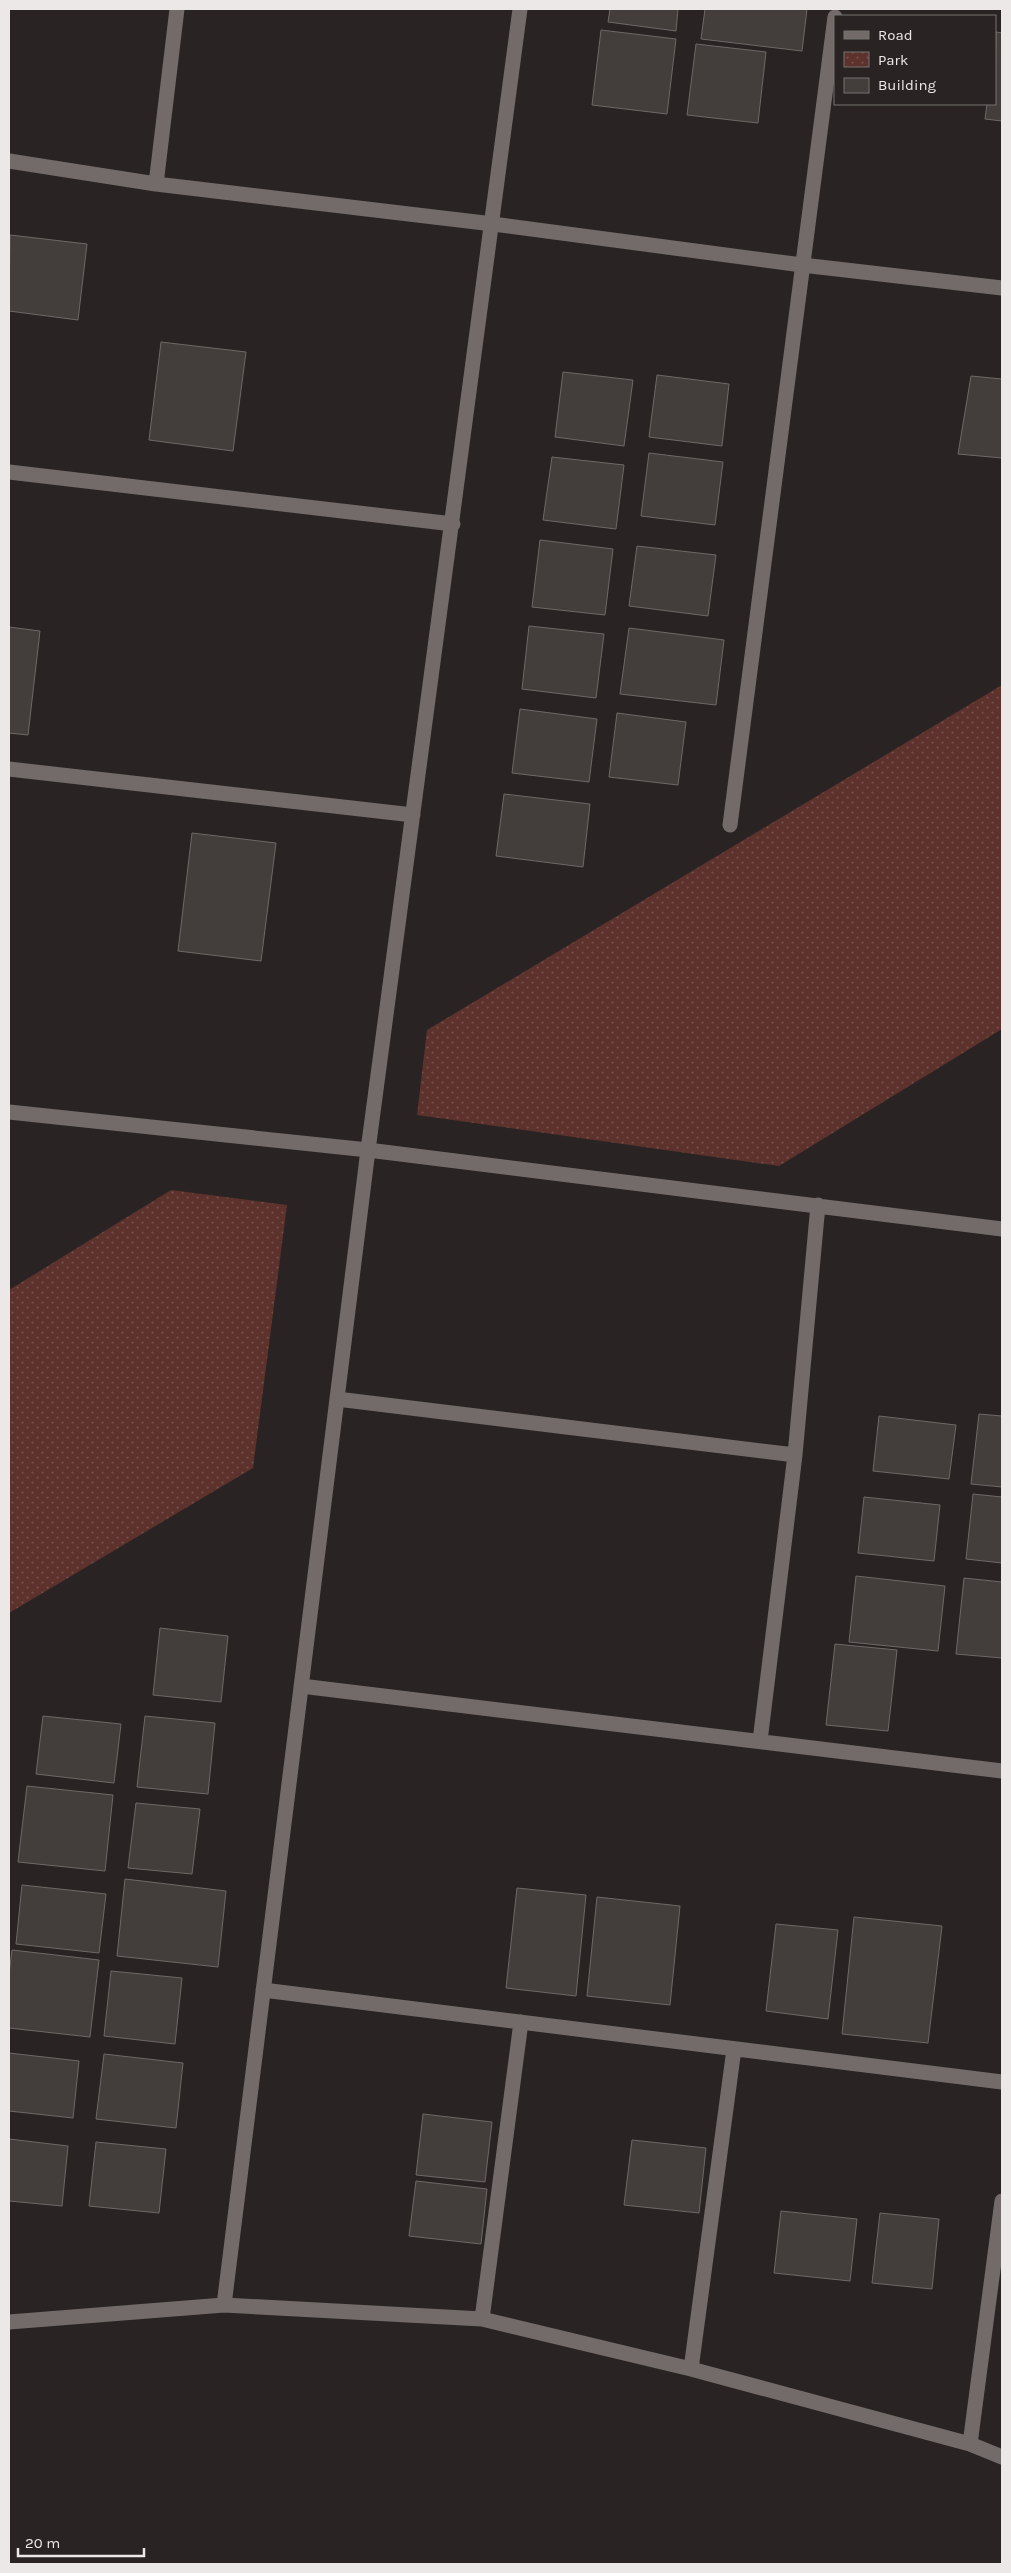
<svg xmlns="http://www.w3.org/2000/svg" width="1011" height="2573" font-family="Karla,sans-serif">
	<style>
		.park { fill: url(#park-dots) }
		.building { fill: #433d3c; stroke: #6f6867 }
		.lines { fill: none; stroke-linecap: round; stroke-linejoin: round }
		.street { stroke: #726b6a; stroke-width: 15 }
	</style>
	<defs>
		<pattern id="park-dots" width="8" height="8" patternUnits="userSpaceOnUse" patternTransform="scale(1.25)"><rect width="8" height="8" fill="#5d312c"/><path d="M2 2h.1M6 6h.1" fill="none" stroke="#744f4b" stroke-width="1.8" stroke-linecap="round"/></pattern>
	</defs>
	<rect width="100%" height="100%" fill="#292423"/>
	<path class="park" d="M1002,685V1029L779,1166L417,1115L427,1030Z
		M171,1190L287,1205L253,1468L9,1613V1290Z"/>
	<path class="building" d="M610,9H678L676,31L608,22Z
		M705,9H807L802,51L701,39Z
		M601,30L676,39L667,114L592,105Z
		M996,32L1002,33V121L985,119L987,104H995Z
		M696,44L766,52L758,123L687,115Z
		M10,235L87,244L78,320L9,311Z
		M161,342L246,352L233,451L149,440Z
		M563,372L633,380L624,446L555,437Z
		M657,375L729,384L722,446L649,437Z
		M971,376L1002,379V458L958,454Z
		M649,453L723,462L715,525L641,516Z
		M552,457L624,465L616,529L543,520Z
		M540,540L613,549L605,615L532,607Z
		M637,546L716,555L708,616L629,606Z
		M529,626L604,634L596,698L522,689Z
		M9,627L40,631L28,735L9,733Z
		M629,628L724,640L716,705L620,694Z
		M520,709L597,719L589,782L512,773Z
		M617,713L686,722L678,785L609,777Z
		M504,794L590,804L583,867L496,856Z
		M192,833L276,843L261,961L178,951Z
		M979,1414L1002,1416V1487L971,1484Z
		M879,1416L956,1425L949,1479L873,1471Z
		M973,1494L1002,1497V1563L966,1559Z
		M864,1497L940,1505L934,1561L858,1553Z
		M856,1576L945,1586L938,1651L849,1642Z
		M964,1578L1002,1582V1658L956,1654Z
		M160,1628L228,1636L221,1702L153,1695Z
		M835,1644L897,1650L888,1731L826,1725Z
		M43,1716L121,1724L114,1783L36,1774Z
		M145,1716L215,1723L208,1794L137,1787Z
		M27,1786L113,1795L105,1871L18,1862Z
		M136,1803L200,1809L192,1874L128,1868Z
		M125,1879L226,1891L218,1967L117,1956Z
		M22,1885L106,1894L99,1953L16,1944Z
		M517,1888L586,1895L576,1996L506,1988Z
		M597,1897L680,1906L670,2005L587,1996Z
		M854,1917L942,1926L928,2043L842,2034Z
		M776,1924L838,1930L828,2019L766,2011Z
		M12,1950L99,1960L90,2037L9,2028V1974Z
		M111,1971L182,1978L175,2044L104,2036Z
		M9,2053L79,2061L73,2118L9,2111Z
		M104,2054L183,2063L176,2128L96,2119Z
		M423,2114L492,2122L485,2182L416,2175Z
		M9,2139L68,2146L62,2206L9,2201Z
		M632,2140L706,2148L699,2213L624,2205Z
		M96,2142L166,2149L159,2213L89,2206Z
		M416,2181L487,2189L481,2244L409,2236Z
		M781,2211L857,2219L850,2281L774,2273Z
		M880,2213L939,2219L932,2289L872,2283Z"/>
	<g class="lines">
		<path class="street" d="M9,161L156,184L493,224L802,265L1002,288
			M156,184L177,9
			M9,472L453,524
			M9,769L413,815
			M730,825L835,17
			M9,1112L368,1150L1002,1229
			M337,1399L795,1455
			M301,1686L1002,1771
			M760,1741L795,1455L818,1205
			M263,1990L1002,2082
			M224,2305L368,1150L520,9
			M482,2319L521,2022
			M9,2322L224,2305L482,2319L691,2369L970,2444L1002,2457
			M691,2369L734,2049
			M970,2444L1002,2201"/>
	</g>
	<rect width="1011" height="2573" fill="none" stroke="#ece8e7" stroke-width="20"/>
	<rect x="834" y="15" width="162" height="90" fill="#292423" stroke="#777271"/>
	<rect x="844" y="31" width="25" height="8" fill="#726b6a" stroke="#777271"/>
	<text x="878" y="40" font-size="15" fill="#ece8e7">Road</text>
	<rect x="844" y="52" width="25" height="15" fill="url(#park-dots)" stroke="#777271"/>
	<text x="878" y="65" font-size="15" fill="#ece8e7">Park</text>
	<rect x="844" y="78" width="25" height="15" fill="#433d3c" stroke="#777271"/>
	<text x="878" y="90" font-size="15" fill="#ece8e7">Building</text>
	<path d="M18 2548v8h126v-8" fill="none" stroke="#ece8e7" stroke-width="2.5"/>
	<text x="25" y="2548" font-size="15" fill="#ece8e7" stroke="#292423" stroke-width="4" paint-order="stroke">20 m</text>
</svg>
